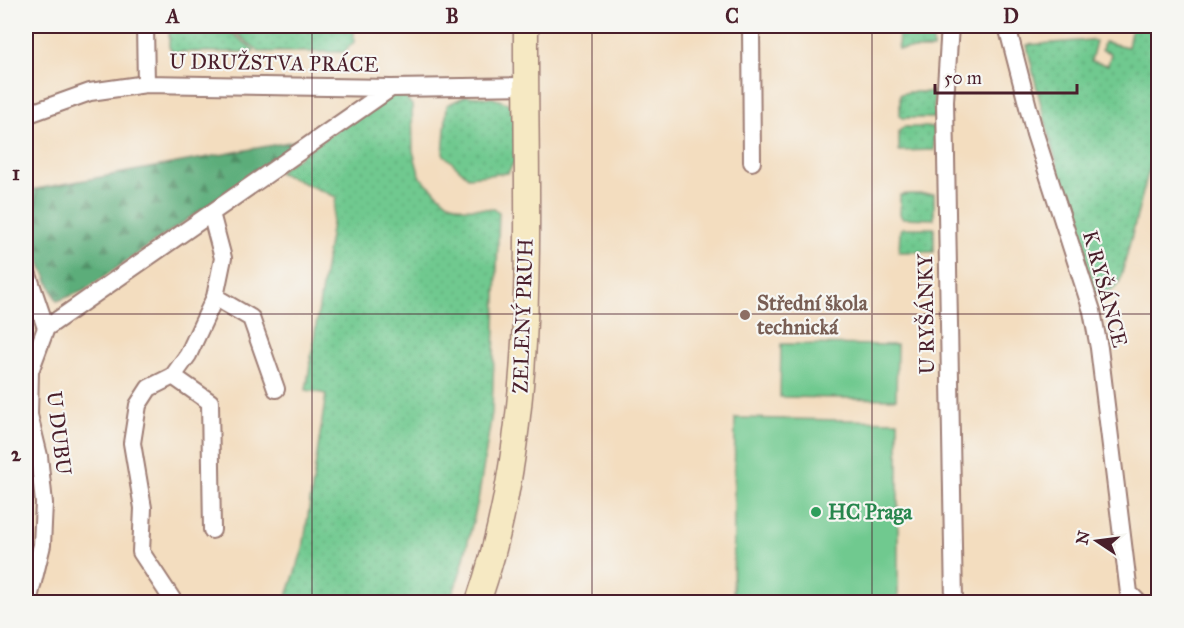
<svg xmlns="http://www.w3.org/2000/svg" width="1184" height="628" font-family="'IM FELL Great Primer',serif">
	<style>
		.grass { fill: url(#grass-dots); stroke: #5c745d; stroke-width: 1.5 }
		.forest { fill: url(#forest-firs); stroke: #526652; stroke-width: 1.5 }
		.pitch { fill: #6fc98f; stroke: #5c745d; stroke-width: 1.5 }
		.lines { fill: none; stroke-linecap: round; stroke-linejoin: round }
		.street-casing { stroke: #9e7e75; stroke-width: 20 }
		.secondary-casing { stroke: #9e7e75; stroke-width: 27 }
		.street { stroke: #fff; stroke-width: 16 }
		.secondary { stroke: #f6e9c3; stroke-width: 24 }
		.grid { fill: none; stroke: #4a1f2b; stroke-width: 1.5; stroke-opacity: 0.55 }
		.education-dot { fill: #8d6e63; stroke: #f6f6f2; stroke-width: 2 }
		.leisure-dot { fill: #2e9e5b; stroke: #f6f6f2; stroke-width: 2 }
		.labels { text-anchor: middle; stroke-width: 4.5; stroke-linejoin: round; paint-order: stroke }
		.street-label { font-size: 21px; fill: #4a1f2b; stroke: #f6f6f2 }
		.education-label { font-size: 21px; font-weight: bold; fill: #785e54; stroke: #f6f6f2; text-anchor: start }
		.leisure-label { font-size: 21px; font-weight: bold; fill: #27864d; stroke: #f6f6f2; text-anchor: start }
		.neatline { fill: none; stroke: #4a1f2b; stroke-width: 2 }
		.grid-label { font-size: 20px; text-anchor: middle; font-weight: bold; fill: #4a1f2b }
	</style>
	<defs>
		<pattern id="grass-dots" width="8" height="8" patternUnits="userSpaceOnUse" patternTransform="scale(1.5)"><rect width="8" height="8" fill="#6fc98f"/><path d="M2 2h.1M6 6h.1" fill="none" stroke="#62ac7c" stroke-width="1.8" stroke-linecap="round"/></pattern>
		<pattern id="forest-firs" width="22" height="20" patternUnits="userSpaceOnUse" patternTransform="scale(1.5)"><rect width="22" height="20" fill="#5bad7a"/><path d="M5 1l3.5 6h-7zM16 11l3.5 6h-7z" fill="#4d8c64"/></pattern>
	</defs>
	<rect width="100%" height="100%" fill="#f6f6f2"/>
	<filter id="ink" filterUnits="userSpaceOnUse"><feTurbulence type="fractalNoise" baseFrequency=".0167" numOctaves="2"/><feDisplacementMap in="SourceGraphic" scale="12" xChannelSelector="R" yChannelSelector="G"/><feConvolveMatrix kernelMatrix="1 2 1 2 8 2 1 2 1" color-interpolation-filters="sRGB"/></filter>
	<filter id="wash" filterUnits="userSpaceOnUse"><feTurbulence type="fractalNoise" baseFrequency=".008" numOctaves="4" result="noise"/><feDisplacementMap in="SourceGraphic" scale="24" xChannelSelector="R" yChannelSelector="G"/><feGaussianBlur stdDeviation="1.35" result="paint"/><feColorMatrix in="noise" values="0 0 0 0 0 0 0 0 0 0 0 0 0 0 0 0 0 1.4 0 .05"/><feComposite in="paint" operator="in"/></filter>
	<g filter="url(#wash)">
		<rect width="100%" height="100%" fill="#f3ddbf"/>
		<path class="grass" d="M169,26H223L254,50V52H173L169,47Z
			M227,26H354V42L344,52H260Z
			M933,26V49H898L899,31L901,27Z
			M1132,26H1158V144L1153,154L1120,281L1115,288L1100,295L1095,292C1069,210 1045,129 1027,45L1090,40L1096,41L1091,61L1108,65L1111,53L1102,50L1104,42L1128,47Z
			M909,92H934V118H902L900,115V94Z
			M402,94L412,105L413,151L420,177L447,202L463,208L494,209L499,212L492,413L478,501L461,570L450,602H285L303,549L326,394L306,390L336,197L278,172L384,96Z
			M466,96L493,98L508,103L515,117V160L508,173L468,177L443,154L447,105Z
			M904,127H934V150L899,151V131Z
			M26,184L27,190L37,189L36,209L26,213Z
			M909,194H934V219L902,218L900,214V195Z
			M902,228H934V252H899L900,230Z"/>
		<path class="forest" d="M305,139L83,291L57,301L26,231V224L36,209L37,189Z"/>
		<path class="pitch" d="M781,344L897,345L896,399L780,397Z
			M735,418L898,421V602H733Z"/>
	</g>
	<g filter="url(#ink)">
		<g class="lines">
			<defs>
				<path id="street" d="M145,26L146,84
					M751,26L752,162
					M950,26L945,101L954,602
					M1007,26L1035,134L1092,311L1099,348L1129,593L1138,602
					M26,115L90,92L146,84L391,88L526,86
					M26,269L46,328
					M215,297L251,318L276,389
					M173,376L210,402L212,530
					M28,602L42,545L44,503L39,456L29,415L30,371L46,328L391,88
					M174,602L141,552L143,508L132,443L138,405L149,388L173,376L188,355L215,297L223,258L211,213"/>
				<path id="secondary" d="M478,602C541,420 525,216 526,26"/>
			</defs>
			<use href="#street" class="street-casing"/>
			<use href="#secondary" class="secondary-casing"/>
			<use href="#street" class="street"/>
			<use href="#secondary" class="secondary"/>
		</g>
	</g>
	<path class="grid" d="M312,26V602M592,26V602M872,26V602M26,314H1158"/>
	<circle class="education-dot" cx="745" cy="315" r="6"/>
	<circle class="leisure-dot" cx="816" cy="512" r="6"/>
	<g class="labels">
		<g class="street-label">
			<text transform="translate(274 63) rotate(1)" y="7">U DRUŽSTVA PRÁCE</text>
			<text transform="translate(1105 289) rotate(75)" y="7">K RYŠÁNCE</text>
			<text transform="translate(926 314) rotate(-91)" y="7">U RYŠÁNKY</text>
			<text transform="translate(523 316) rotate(-88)" y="7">ZELENÝ PRUH</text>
			<text transform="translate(59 433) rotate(83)" y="7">U DUBU</text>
		</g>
		<g class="education-label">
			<text x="757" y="310">Střední škola<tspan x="757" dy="24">technická</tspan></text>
		</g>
		<g class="leisure-label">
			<text x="828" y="519">HC Praga</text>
		</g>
	</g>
	<rect width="1184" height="628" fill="none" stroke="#f6f6f2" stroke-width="66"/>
	<g transform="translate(1097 541) rotate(283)" stroke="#f6f6f2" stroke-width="4.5" paint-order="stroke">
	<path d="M0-4.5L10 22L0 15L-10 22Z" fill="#4a1f2b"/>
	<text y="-9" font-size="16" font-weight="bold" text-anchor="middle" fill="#4a1f2b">N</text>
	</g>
	<path d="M935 84v9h142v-9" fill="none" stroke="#4a1f2b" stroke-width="3"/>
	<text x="944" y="84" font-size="18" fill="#4a1f2b" stroke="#f6f6f2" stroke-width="4.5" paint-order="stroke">50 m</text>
	<rect x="33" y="33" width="1118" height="562" class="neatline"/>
	<g class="grid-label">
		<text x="173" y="23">A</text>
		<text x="452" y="23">B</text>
		<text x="732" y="23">C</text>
		<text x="1011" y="23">D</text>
		<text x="16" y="180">1</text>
		<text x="16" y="461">2</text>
	</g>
</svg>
